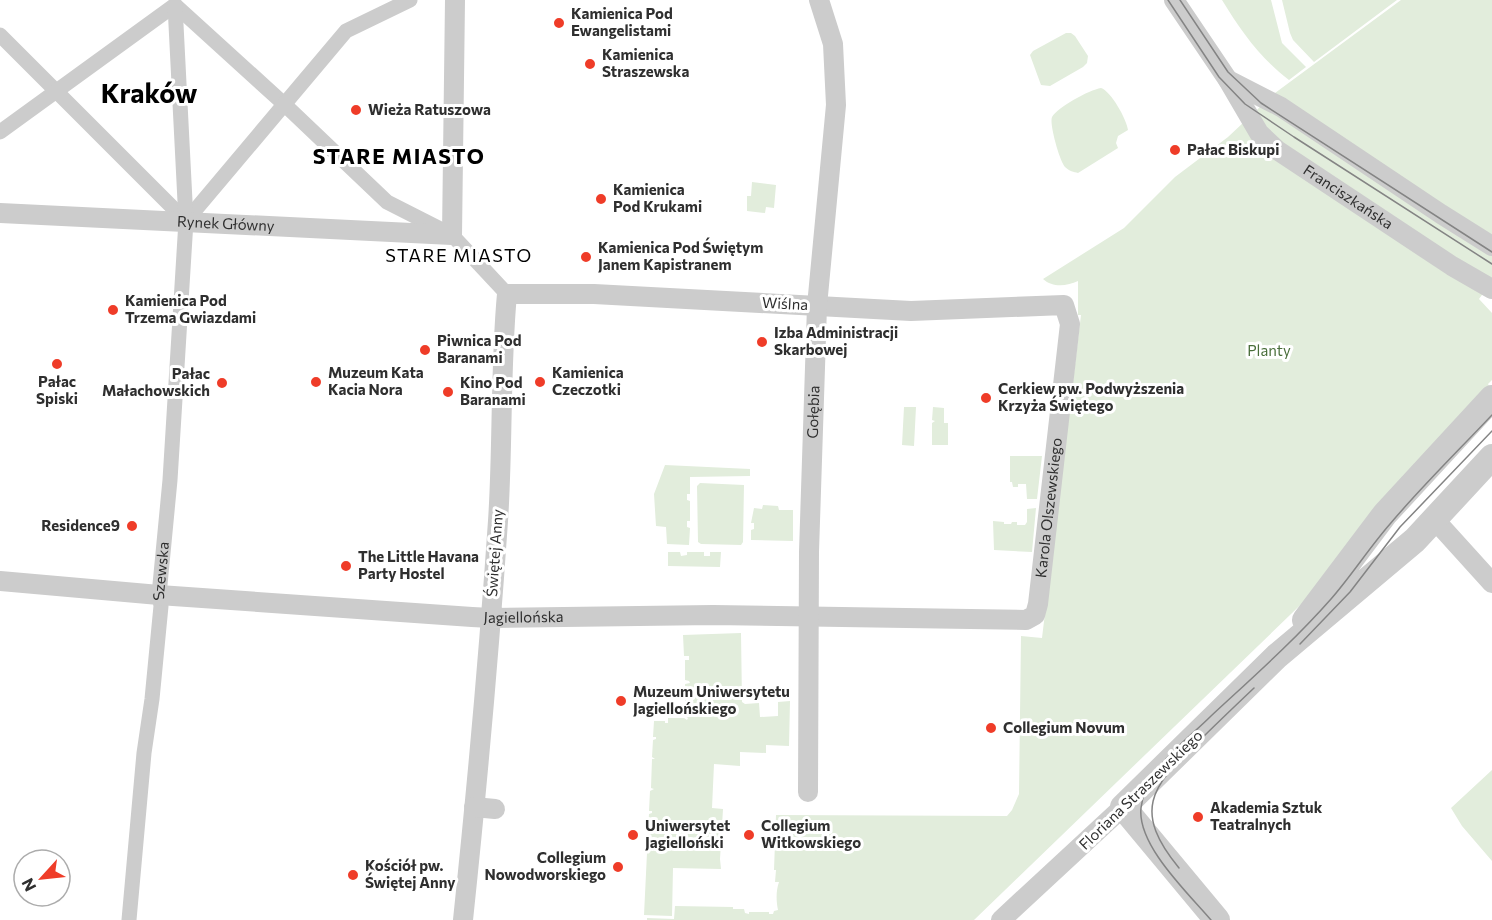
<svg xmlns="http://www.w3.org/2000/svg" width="1492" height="920" font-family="Commissioner,sans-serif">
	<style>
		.green { fill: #e2eddc }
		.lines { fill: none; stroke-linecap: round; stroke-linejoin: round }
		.pedestrian { stroke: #ccc; stroke-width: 15 }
		.minor { stroke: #ccc; stroke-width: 20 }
		.tertiary { stroke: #ccc; stroke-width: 26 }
		.tram { stroke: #848484; stroke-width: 1.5 }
		.poi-dot { fill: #ef3c28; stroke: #fff; stroke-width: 2 }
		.labels { text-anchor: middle; stroke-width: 6; stroke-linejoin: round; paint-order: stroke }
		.poi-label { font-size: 15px; font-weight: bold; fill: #2f2f2f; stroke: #fff; text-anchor: start }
		.street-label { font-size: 15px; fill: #2f2f2f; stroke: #fff }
		.park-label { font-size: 15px; fill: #496e3a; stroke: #fff }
		.quarter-label { font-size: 18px; letter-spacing: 1.5px; fill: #000; stroke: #fff }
		.district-label { font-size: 21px; font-weight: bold; letter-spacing: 1.5px; fill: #000; stroke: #fff }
		.town-label { font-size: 27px; font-weight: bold; fill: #000; stroke: #fff }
	</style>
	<rect width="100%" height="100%" fill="#fff"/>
	<path class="green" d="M1222,0H1271L1282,43L1306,67L1289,80C1260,58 1241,31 1222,0Z
		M1282,0H1397L1314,62L1293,40L1290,33Z
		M1401,0H1492V281L1479,299L1492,313V380L1488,384L1489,386L1318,588L974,920H647V918L674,919L675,906L733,907V909H744L745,913L749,914V912H769V914H773L774,911L778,910C776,901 776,890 779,882H775L776,870H774L776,815L1007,816L1012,810L1019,794L1021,636L1042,638L1081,315H1078V281C1067,286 1053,288 1043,279L1124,228L1175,177L1228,137L1275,93Z
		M1066,33H1071L1075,36L1088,56L1087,63L1083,67L1050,86L1041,85L1030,55L1033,51Z
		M1101,88C1111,91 1127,120 1128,130L1118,136L1116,143L1118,148L1078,173C1074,172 1069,171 1065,167C1060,162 1049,124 1052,117C1058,107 1089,90 1101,88Z
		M752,182L776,185L774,208L766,207L765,213L747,211V196H751Z
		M904,407H916L914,446L902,445Z
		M933,407L944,408V423H948V445H932V423L935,421L932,420Z
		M1010,456H1042L1037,499H1027L1026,484H1018V487H1013L1012,482H1010Z
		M665,465L750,469V476L690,477V494H687V500L690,501V521H687V527L690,528L689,545L667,544L666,527L656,526L654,494Z
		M700,483L744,485L743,542L741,545L701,544L698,542L697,486Z
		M763,505L778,506L779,510H793V541L751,540V530L754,529V523H751L754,508L762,509Z
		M1036,508L1032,552L994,550L993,521L1004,522V524H1011L1012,522H1017V525H1025L1027,522V509Z
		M668,552H680L681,556L687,555V552H704V556H710V552H721L720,567L668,566Z
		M741,633L742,702L745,704L759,703L760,717L778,716V702L790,701L789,746L766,745V753L740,752V766L714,764L712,808L723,809L720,859L721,869L673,868L672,916L644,915L648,832H651V830L648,829L649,814L652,813V811H649L650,791L654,789L651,788L652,759H655L652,757L653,740L656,739V737H653L654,721H665V723H668V718H684L687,720L688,718L685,716V684L690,683L689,681L685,680V660H689V656H684L683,635Z
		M1492,770V861L1462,826L1451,808Z"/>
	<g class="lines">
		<g class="pedestrian">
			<path d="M175,5L284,104L387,202L452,235L507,294"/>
			<path d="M0,35L186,221L346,31L410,0"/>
			<path d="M0,132L175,5"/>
			<path id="s1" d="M129,920L144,753L152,699L161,606L159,595L170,480L186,221L175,5"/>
		</g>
		<g class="minor">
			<path id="s2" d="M1174,0L1228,80L1259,133L1277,150L1452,266L1492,289"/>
			<path d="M1228,80L1281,107L1441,214L1492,246"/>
			<path id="s3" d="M0,213L452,235L455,0"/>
			<path d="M1435,520L1492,583"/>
			<path id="s4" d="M0,581L159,595L472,617L491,618L713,615L1026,620L1035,615L1038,604L1070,324L1064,305L911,311L594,294H507C500,369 503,446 498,521C489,654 477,787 463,920"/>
			<path id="s5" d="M808,792L809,552L817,306L836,105L833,44L819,0"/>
			<path d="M474,807L495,809"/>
			<path d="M1001,920L1123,807"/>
		</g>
		<path class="tertiary" d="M1305,620L1385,514L1492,398
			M1217,920L1123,807L1277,656L1415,540L1492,457"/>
		<path class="tram" d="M1168,0L1219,77L1245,104L1294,137L1492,264
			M1180,0L1228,72L1261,103L1492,252
			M1300,644L1350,592L1400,527L1492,431
			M1179,868C1133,812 1150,787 1197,743C1216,724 1235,706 1254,688
			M1211,920C1188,893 1137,845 1141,808C1145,769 1185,742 1211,716C1252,678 1294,641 1331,599C1352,575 1369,548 1390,524C1422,486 1458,451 1492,415"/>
	</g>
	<g class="poi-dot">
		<circle cx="559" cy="23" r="6"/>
		<circle cx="590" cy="64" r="6"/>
		<circle cx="356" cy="110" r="6"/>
		<circle cx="1175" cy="150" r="6"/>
		<circle cx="601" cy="199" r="6"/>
		<circle cx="586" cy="257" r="6"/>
		<circle cx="113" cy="310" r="6"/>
		<circle cx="762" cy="342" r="6"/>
		<circle cx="425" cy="350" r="6"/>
		<circle cx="57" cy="364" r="6"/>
		<circle cx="316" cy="382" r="6"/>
		<circle cx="540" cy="382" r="6"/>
		<circle cx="222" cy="383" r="6"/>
		<circle cx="448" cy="392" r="6"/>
		<circle cx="986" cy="398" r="6"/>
		<circle cx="132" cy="526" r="6"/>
		<circle cx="346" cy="566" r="6"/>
		<circle cx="621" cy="701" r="6"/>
		<circle cx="991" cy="728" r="6"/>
		<circle cx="1198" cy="817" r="6"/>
		<circle cx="633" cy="835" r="6"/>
		<circle cx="749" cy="835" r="6"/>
		<circle cx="618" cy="867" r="6"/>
		<circle cx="353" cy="875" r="6"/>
	</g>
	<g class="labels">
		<g class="poi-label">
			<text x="571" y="19">Kamienica Pod<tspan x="571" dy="17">Ewangelistami</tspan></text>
			<text x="602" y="60">Kamienica<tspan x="602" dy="17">Straszewska</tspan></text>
			<text x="368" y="115">Wieża Ratuszowa</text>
			<text x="1187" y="155">Pałac Biskupi</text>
			<text x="613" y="195">Kamienica<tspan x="613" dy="17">Pod Krukami</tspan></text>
			<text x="598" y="253">Kamienica Pod Świętym<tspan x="598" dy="17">Janem Kapistranem</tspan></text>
			<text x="125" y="306">Kamienica Pod<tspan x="125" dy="17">Trzema Gwiazdami</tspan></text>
			<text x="774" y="338">Izba Administracji<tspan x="774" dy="17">Skarbowej</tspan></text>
			<text x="437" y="346">Piwnica Pod<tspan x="437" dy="17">Baranami</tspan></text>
			<text x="328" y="378">Muzeum Kata<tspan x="328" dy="17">Kacia Nora</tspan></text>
			<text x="552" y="378">Kamienica<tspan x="552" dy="17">Czeczotki</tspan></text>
			<text x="210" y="379" text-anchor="end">Pałac<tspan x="210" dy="17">Małachowskich</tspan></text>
			<text x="57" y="387" text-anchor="middle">Pałac<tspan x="57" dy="17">Spiski</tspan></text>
			<text x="460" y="388">Kino Pod<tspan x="460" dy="17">Baranami</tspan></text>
			<text x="998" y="394">Cerkiew pw. Podwyższenia<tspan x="998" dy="17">Krzyża Świętego</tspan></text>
			<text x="120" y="531" text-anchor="end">Residence9</text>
			<text x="358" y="562">The Little Havana<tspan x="358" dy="17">Party Hostel</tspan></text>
			<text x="633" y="697">Muzeum Uniwersytetu<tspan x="633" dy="17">Jagiellońskiego</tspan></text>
			<text x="1003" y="733">Collegium Novum</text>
			<text x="1210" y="813">Akademia Sztuk<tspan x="1210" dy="17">Teatralnych</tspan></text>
			<text x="645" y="831">Uniwersytet<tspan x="645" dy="17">Jagielloński</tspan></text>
			<text x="761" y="831">Collegium<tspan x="761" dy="17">Witkowskiego</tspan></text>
			<text x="606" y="863" text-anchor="end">Collegium<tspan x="606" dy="17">Nowodworskiego</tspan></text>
			<text x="365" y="871">Kościół pw.<tspan x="365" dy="17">Świętej Anny</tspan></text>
		</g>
		<g class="street-label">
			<text dy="5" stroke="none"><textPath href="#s2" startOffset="268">Franciszkańska</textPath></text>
			<text dy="5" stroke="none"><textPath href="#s3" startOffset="226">Rynek Główny</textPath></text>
			<text transform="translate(785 304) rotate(3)" y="5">Wiślna</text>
			<text dy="5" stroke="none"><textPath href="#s5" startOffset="380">Gołębia</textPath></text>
			<text dy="5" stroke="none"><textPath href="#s4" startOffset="1146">Karola Olszewskiego</textPath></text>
			<text transform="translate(495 553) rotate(-86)" y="5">Świętej Anny</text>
			<text dy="5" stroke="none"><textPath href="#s1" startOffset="351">Szewska</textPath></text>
			<text dy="5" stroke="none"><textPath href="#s4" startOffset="525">Jagiellońska</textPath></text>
			<text transform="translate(1141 790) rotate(-44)" y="5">Floriana Straszewskiego</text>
		</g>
		<g class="park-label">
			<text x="1269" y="356">Planty</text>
		</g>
		<g class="quarter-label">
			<text x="459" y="262">STARE MIASTO</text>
		</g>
		<g class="district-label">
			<text x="399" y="164">STARE MIASTO</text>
		</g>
		<g class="town-label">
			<text x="149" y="103">Kraków</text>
		</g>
	</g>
	<g transform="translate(42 878) rotate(243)"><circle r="28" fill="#ffffff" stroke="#acacac" stroke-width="1.5"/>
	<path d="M0-4.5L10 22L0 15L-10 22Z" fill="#ef3c28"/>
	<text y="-9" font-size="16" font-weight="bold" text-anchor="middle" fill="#2f2f2f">N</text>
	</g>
</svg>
